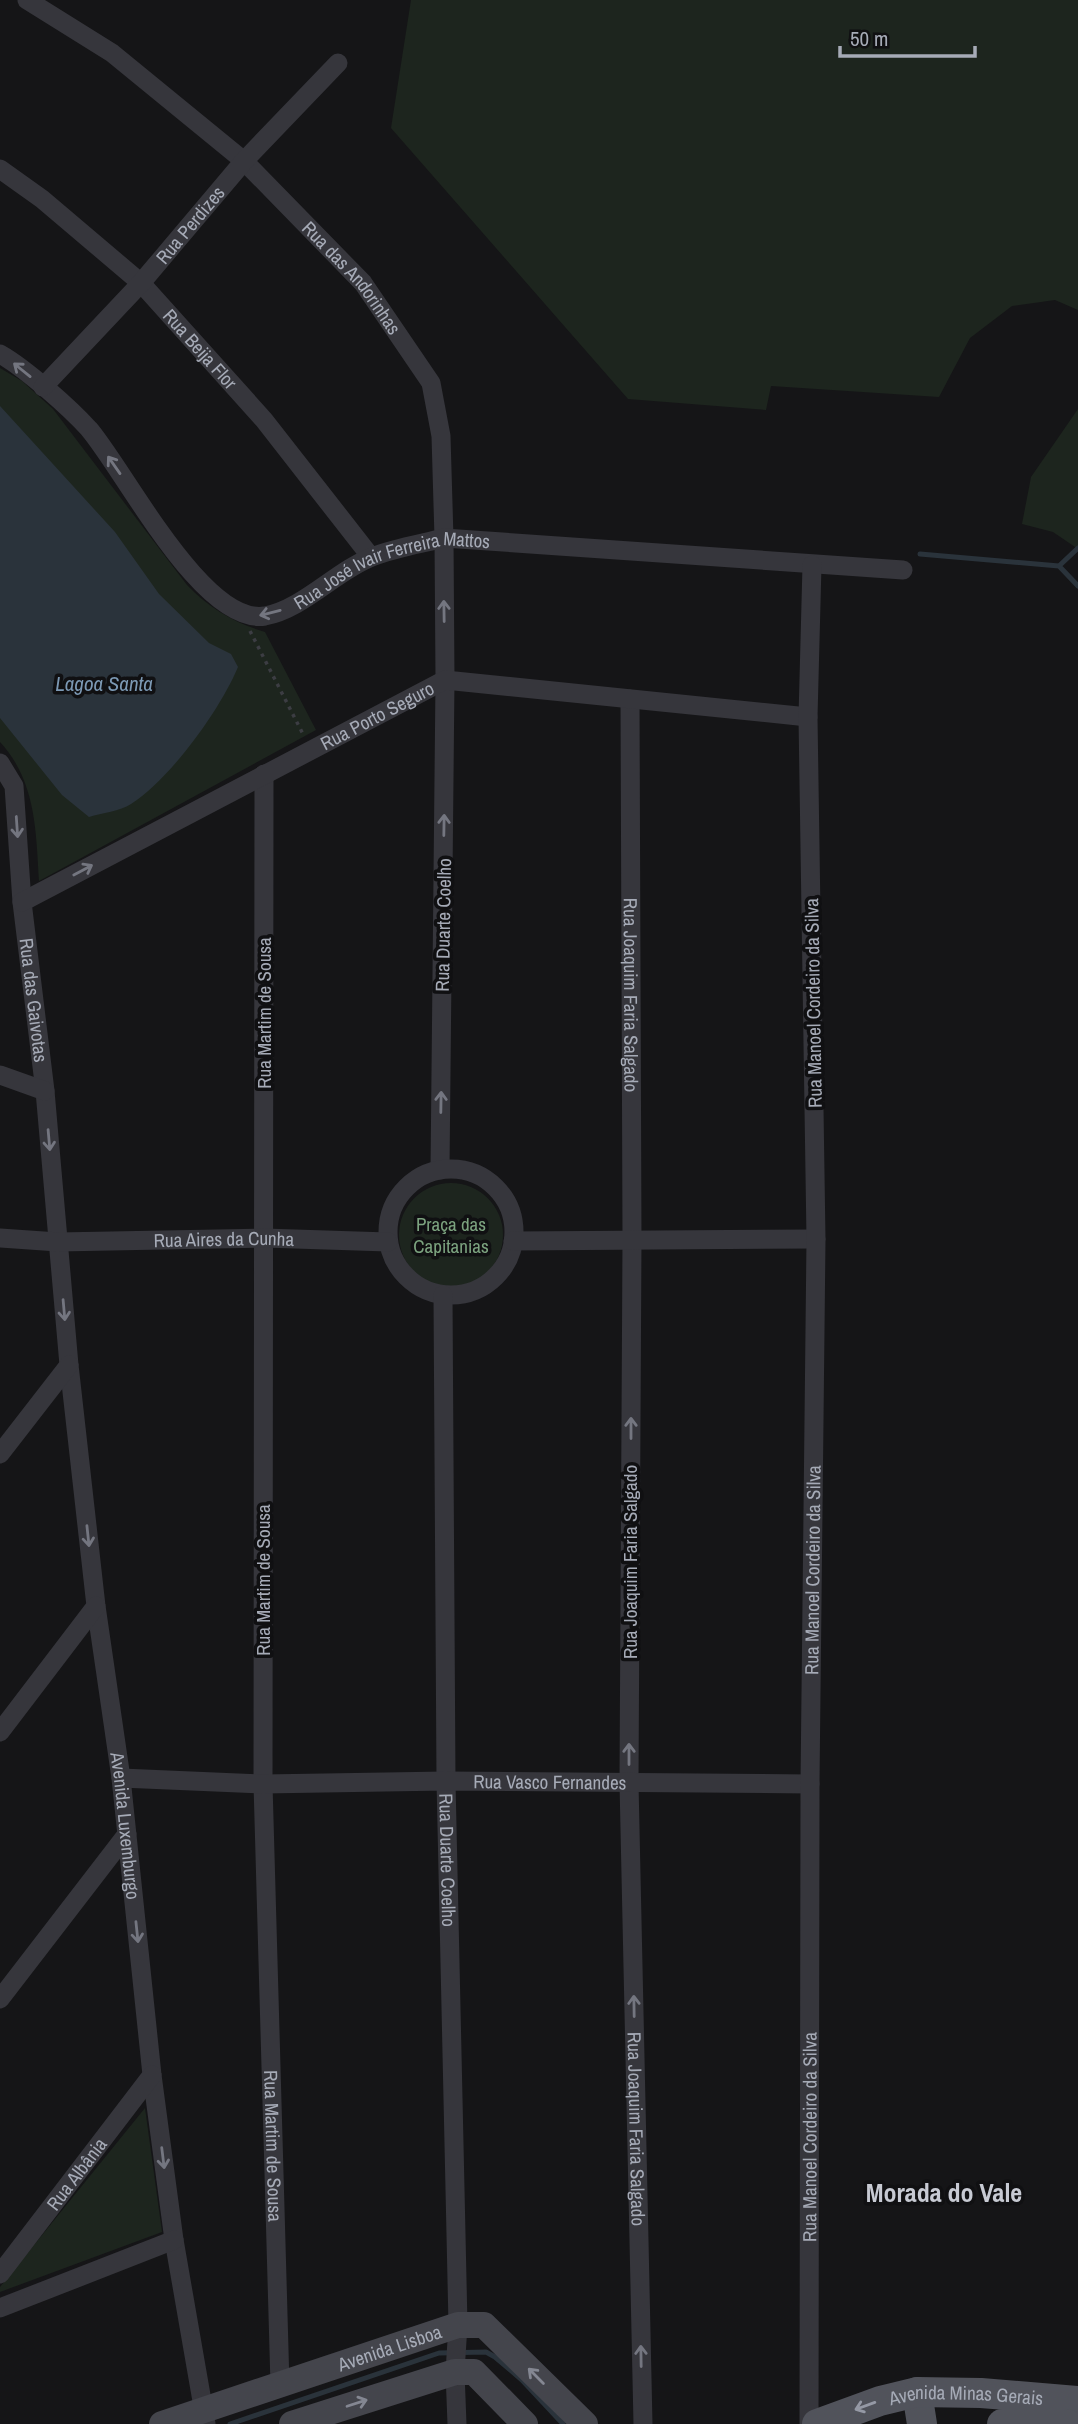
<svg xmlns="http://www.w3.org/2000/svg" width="1078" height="2424" font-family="'Archivo Narrow',sans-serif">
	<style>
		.green { fill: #1d251e }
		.water { fill: #2a333b }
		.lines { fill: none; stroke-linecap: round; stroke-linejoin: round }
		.stream { stroke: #2a333b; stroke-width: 5 }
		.path { stroke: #3c3d43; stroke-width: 3.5; stroke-dasharray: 3.5 5; stroke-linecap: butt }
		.street { stroke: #36363c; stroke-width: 19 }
		.secondary { stroke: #44454c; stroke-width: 26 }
		.primary { stroke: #51535b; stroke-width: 30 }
		.oneway { stroke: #747680 }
		.oneway2 { stroke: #848792 }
		.oneway3 { stroke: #9599a5 }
		.labels { text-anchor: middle; stroke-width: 7; stroke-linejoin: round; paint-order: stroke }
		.street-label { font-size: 19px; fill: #a6abb7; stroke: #101012 }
		.park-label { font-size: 19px; fill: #7ca37f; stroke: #101012 }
		.water-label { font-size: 21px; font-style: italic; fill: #7c99b4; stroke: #101012 }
		.district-label { font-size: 26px; font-weight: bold; fill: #c7cad3; stroke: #101012 }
	</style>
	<rect width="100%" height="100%" fill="#151517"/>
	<path class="green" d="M411,0H1078V310L1055,300L1012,306L970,338L939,397L771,386L766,410L628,399L391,128Z
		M0,368L22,381L53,409L187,585C210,609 235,623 265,632L316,730L39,881C36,831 36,781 0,742Z
		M1078,409V549L1053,532L1022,524L1031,477Z
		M399 1235a52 52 0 1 1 104 0a52 52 0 1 1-104 0Z
		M145,2108L162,2232L0,2292V2287Z"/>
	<path class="water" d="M0,406L115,532L159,594L209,643L231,654L238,667C220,710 171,778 131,804C120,811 102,813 89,817L62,795L0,718Z"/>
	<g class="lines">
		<path class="stream" d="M920,554L1059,566L1078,586
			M1059,566L1078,548
			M230,2424L439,2353L486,2352L495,2357L522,2380L563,2424"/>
		<path class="path" d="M250,631L304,736"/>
		<g class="street">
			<path id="s1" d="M27,0L112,53L244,161L363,283L431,383L441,436L444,538L445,680L440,1170"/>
			<path id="s2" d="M0,169L42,199L141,283L264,420L371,557"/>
			<path id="s3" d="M0,354C25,368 70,408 89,429C125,471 203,626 265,616C303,609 336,571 372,557C394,548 420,544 444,538L903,570"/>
			<path id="s4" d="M43,387L141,283L244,161L338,63"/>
			<path id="s5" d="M630,699L632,1239L629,1783L643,2424"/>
			<path id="s6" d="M0,763L14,786L22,902L45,1091L69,1365L96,1606L121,1778L152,2075L174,2240L206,2424"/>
			<path id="s7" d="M264,774L263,1784L280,2385"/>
			<path id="s8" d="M22,902L445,680L808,717"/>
			<path d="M0,1075L45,1091"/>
			<circle cx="451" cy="1232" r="63"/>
			<path id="s9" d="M0,1238L58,1242L264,1238L388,1242"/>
			<path d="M513,1241L816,1239"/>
			<path id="s10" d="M443,1295L446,1781L458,2325L455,2372L457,2424"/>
			<path d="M0,1454L69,1365"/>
			<path d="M0,1732L96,1606"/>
			<path id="s11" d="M121,1778L263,1784L446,1781L810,1784"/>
			<path d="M0,1999L127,1834"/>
			<path id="s12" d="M0,2274L152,2075"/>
			<path d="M0,2308L174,2240"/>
			<path id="s13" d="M809,2424L810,1784L816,1239L808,717L812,565"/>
		</g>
		<g class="secondary">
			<path id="s14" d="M162,2424L458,2325H484L585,2424"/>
			<path d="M292,2424L455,2372H474L525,2424"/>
		</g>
		<g class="primary">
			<path d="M917,2392L922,2424"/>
			<path id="s15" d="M817,2424L880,2401L917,2392L981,2393L1078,2401"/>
			<path d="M1002,2424H1067"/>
		</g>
	</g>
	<defs><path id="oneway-shaft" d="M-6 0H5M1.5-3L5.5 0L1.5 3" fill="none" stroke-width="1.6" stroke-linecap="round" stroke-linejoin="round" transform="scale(1.75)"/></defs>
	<g class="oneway">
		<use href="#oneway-shaft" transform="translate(22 370) rotate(-141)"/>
		<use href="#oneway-shaft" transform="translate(114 465) rotate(-125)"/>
		<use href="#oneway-shaft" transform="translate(444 611) rotate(-91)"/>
		<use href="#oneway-shaft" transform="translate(270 613) rotate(166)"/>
		<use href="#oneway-shaft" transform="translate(444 825) rotate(-89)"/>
		<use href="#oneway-shaft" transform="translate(17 827) rotate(86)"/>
		<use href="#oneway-shaft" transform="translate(83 870) rotate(-28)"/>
		<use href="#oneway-shaft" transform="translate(441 1102) rotate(-89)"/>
		<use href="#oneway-shaft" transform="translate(49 1140) rotate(85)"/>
		<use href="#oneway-shaft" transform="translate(64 1310) rotate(85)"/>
		<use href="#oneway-shaft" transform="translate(631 1428) rotate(-90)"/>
		<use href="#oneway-shaft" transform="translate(88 1536) rotate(84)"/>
		<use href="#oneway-shaft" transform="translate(629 1754) rotate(-90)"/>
		<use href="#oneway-shaft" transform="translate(137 1932) rotate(84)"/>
		<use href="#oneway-shaft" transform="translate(634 2006) rotate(-91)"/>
		<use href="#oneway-shaft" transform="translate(163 2158) rotate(83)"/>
		<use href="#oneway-shaft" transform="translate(641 2356) rotate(-91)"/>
	</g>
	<g class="oneway2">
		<use href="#oneway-shaft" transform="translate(536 2376) rotate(-135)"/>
		<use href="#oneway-shaft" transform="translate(357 2403) rotate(-18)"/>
	</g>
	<use class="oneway3" href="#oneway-shaft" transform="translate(865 2406) rotate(160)"/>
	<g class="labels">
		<g class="street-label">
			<text dy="7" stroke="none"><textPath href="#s4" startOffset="219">Rua Perdizes</textPath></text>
			<text dy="7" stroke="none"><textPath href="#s1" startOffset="430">Rua das Andorinhas</textPath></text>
			<text dy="7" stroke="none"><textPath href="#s2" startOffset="270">Rua Beija Flor</textPath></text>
			<text dy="7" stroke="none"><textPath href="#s3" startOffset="520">Rua José Ivair Ferreira Mattos</textPath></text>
			<text dy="7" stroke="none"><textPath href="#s8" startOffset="401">Rua Porto Seguro</textPath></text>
			<text transform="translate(443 925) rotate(-89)" y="7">Rua Duarte Coelho</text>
			<text dy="7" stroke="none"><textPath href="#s5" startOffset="296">Rua Joaquim Faria Salgado</textPath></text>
			<text dy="7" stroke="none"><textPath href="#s6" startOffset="242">Rua das Gaivotas</textPath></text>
			<text transform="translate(813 1003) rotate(-91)" y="7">Rua Manoel Cordeiro da Silva</text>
			<text transform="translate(264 1013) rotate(-90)" y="7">Rua Martim de Sousa</text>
			<text dy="7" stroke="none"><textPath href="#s9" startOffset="224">Rua Aires da Cunha</textPath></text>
			<text transform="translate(630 1562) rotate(-90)" y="7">Rua Joaquim Faria Salgado</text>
			<text dy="7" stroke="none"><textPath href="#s13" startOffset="854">Rua Manoel Cordeiro da Silva</textPath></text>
			<text transform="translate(263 1580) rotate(-90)" y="7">Rua Martim de Sousa</text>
			<text dy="7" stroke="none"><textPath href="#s11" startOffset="429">Rua Vasco Fernandes</textPath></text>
			<text dy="7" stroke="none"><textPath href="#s6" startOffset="1073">Avenida Luxemburgo</textPath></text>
			<text dy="7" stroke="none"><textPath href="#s10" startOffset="565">Rua Duarte Coelho</textPath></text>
			<text dy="7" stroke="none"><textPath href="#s5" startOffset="1430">Rua Joaquim Faria Salgado</textPath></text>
			<text dy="7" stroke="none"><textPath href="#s13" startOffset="287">Rua Manoel Cordeiro da Silva</textPath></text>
			<text dy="7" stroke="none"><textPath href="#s7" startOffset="1372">Rua Martim de Sousa</textPath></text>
			<text dy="7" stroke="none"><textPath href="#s12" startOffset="126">Rua Albânia</textPath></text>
			<text dy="7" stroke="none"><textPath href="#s14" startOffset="240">Avenida Lisboa</textPath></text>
			<text dy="7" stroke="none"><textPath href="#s15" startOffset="154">Avenida Minas Gerais</textPath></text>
		</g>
		<g class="park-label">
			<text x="451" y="1231">Praça das<tspan x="451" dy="22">Capitanias</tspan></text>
		</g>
		<g class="water-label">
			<text x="104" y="691">Lagoa Santa</text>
		</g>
		<g class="district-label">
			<text x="944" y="2202">Morada do Vale</text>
		</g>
	</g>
	<path d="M840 46v10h135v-10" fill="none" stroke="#a6abb7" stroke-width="3.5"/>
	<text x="850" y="46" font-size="21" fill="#a6abb7" stroke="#101012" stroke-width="5" paint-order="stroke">50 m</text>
</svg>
